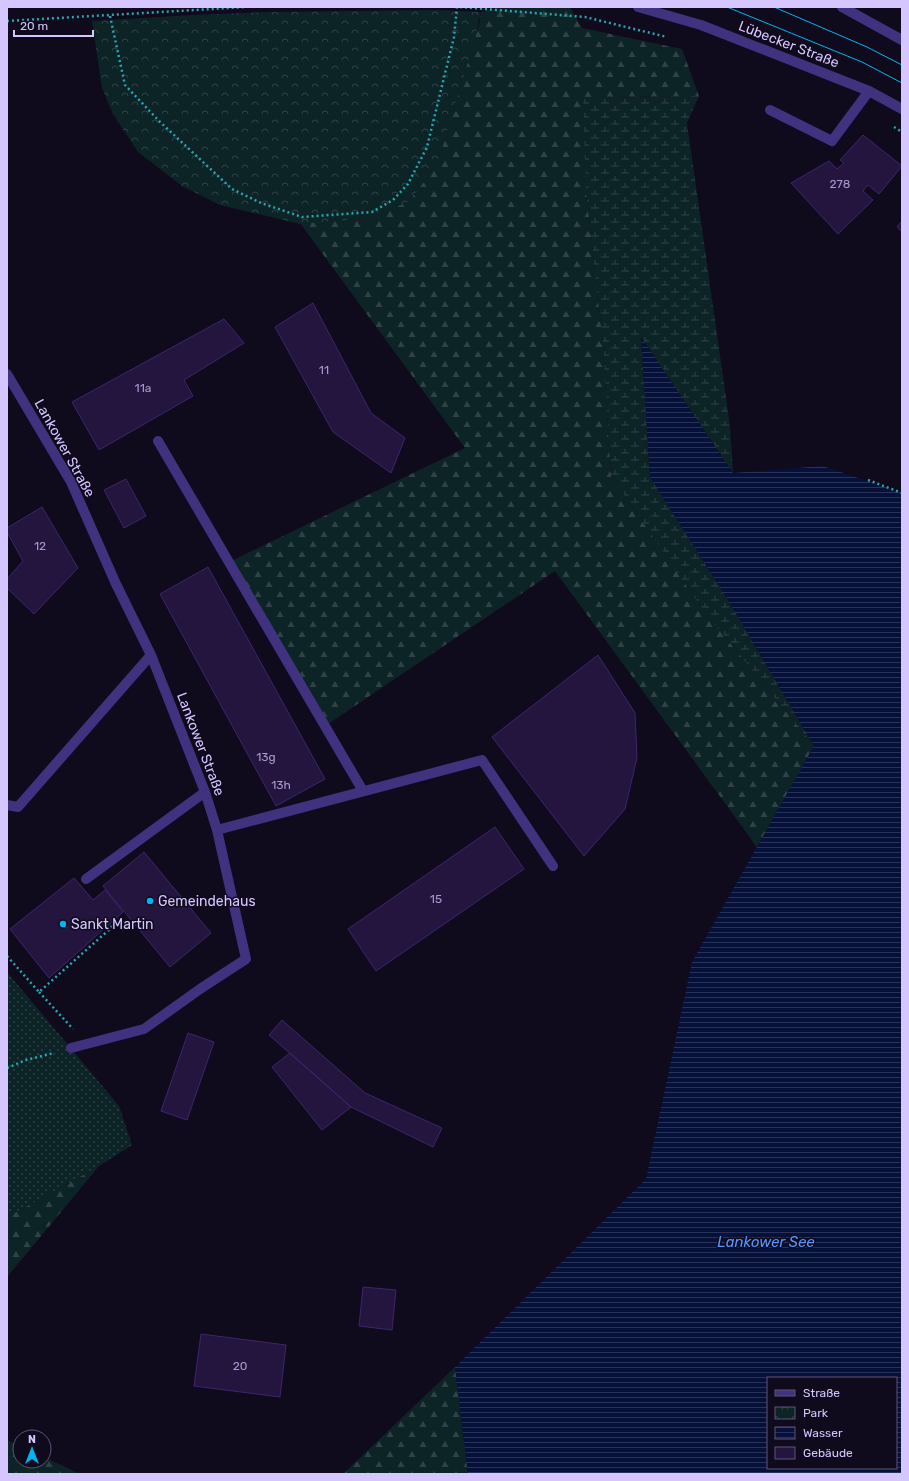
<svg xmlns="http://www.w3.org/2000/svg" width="909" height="1481" font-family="Rubik,sans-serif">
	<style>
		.forest { fill: url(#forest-firs) }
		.wetland { fill: url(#wetland-marsh) }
		.park { fill: url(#park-crowns) }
		.garden { fill: url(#garden-dots) }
		.water { fill: url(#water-rules); fill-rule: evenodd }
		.building { fill: #24153f; stroke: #3e256c }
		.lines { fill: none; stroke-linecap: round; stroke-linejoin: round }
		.path { stroke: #25a7b3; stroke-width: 2.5; stroke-dasharray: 2 3; stroke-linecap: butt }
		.minor { stroke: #40327f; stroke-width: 10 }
		.tram { stroke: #00b5f1; stroke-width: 1 }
		.poi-dot { fill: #00b5f1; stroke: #100a1d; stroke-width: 1.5 }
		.labels { text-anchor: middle; stroke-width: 3; stroke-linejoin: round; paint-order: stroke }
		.number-label { font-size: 12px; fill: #a99acf }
		.street-label { font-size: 14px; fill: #d5c6ff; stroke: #100a1d }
		.poi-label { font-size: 14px; fill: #d5c6ff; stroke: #100a1d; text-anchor: start }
		.water-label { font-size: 15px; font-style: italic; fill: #5496ff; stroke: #100a1d }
	</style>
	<defs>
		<pattern id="forest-firs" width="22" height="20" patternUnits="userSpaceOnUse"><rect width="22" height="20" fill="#0d2427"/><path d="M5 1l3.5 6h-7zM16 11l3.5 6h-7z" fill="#2f4247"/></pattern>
		<pattern id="wetland-marsh" width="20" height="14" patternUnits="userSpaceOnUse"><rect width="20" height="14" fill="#0d2427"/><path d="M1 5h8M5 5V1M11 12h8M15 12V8" fill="none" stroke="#2f4247"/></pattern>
		<pattern id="park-crowns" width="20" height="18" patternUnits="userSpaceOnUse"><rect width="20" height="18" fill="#0d2427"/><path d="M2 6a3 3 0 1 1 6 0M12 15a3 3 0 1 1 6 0" fill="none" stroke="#2f4247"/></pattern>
		<pattern id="garden-dots" width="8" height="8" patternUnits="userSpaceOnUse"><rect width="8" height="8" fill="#0d2427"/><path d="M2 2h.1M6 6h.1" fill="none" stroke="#2f4247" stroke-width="1.8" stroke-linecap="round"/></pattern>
		<pattern id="water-rules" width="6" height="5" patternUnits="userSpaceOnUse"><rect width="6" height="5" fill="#06113a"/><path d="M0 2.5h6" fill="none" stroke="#293258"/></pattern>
	</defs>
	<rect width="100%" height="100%" fill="#100a1d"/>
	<path class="forest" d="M500,7H570L582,28L682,49L699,96L584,97L586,190L603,344L611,476L704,611L814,746L757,847L555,571L325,726L229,562L465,448L300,223L369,218L436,168L480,21L481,12Z
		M99,1166L7,1277V1217Z
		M455,1367L468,1474H343Z
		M7,1440L20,1446V1461H44V1457L80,1474H7Z"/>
	<path class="wetland" d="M699,96L687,123L730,426L733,473L641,337L650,477L728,600L814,746L704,611L611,476L603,344L586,190L583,97Z"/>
	<path class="park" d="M436,10L481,12L474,42L436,168L408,202L369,218L300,224L220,205L182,186L138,152L113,114L102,88L92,21L193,15L270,12Z"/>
	<path class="garden" d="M7,972L119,1106L132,1145L99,1166L7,1217Z"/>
	<path class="water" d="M641,337L733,473L823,466L902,493V1474H468L455,1367L646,1179L692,962L814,746L728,600L650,477ZM768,1378H896V1468H768Z"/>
	<path class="building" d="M863,135L902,166L879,194L868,185L863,191L873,200L838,234L791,183L829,161L837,169L844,163L840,160Z
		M902,221V232L897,227Z
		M313,303L371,413L405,438L391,473L333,432L275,327Z
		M224,319L244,343L184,380L193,396L99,450L72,402Z
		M126,479L146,516L124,528L104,490Z
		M42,507L78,568L34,614L7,588V579L23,561L7,532V528Z
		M208,567L325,779L276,806L160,594Z
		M598,655L635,713L637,758L625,809L584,856L492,737Z
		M495,827L524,869L376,971L348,929Z
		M144,852L211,933L170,967L103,886Z
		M74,878L93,900L105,890L123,912L49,978L10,929Z
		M282,1020L365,1093L442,1128L433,1147L351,1107L269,1035Z
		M188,1033L214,1042L187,1120L161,1111Z
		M290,1053L351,1107L322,1130L272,1067Z
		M363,1287L396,1290L392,1330L359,1326Z
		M201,1334L286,1345L280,1397L194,1386Z"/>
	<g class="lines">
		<path class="path" d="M460,7L585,17L667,37
			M110,16L125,85L159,121L232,189L261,203L302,217L372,212L393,200L408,184L427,147L454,37L457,7
			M7,21L246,7
			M894,127L902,132
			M868,480L902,493
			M7,956L39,992L111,928L115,919
			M39,992L73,1029
			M7,1068L26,1060L54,1053"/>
		<path class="minor" d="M638,7L701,25L869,91L902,109
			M842,7L902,40
			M770,110L832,141L869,91
			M7,374L71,482L116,584L151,655L205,792L217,830L246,959L200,989L144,1029L71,1048
			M158,441L363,791
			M7,805L18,807L151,655
			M217,830L482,760L553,866
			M86,879L205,792"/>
		<path class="tram" d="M727,7L862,62L902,83
			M774,7L867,47L902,65"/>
	</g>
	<g class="poi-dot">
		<circle cx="150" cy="901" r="4"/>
		<circle cx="63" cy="924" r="4"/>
	</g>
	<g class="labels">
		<g class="number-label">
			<text x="840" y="188">278</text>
			<text x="324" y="374">11</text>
			<text x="143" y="392">11a</text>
			<text x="40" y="550">12</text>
			<text x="266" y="761">13g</text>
			<text x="281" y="789">13h</text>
			<text x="436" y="903">15</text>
			<text x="240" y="1370">20</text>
		</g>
		<g class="street-label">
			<text transform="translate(789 44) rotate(21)" y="5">Lübecker Straße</text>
			<text transform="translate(65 448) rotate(61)" y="5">Lankower Straße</text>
			<text transform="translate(201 744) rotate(69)" y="5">Lankower Straße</text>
		</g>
		<g class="poi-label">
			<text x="158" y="906">Gemeindehaus</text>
			<text x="71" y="929">Sankt Martin</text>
		</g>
		<g class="water-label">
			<text x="766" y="1247">Lankower See</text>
		</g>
	</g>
	<rect width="909" height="1481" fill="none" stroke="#d5c6ff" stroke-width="16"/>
	<rect x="767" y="1377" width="130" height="92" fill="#100a1d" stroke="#5f5577"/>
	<rect x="775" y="1390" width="20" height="6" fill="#40327f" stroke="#5f5577"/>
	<text x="803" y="1397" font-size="12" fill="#d5c6ff">Straße</text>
	<rect x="775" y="1407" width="20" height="12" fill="url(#park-crowns)" stroke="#5f5577"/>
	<text x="803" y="1417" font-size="12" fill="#d5c6ff">Park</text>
	<rect x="775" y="1427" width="20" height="12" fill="url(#water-rules)" stroke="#5f5577"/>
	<text x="803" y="1437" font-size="12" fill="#d5c6ff">Wasser</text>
	<rect x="775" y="1447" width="20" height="12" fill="#24153f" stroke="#5f5577"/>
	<text x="803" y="1457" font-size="12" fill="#d5c6ff">Gebäude</text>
	<g transform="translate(32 1449)"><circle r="19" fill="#100a1d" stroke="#5f5577"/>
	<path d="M0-3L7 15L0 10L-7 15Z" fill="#00b5f1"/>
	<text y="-6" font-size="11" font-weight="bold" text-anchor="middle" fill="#d5c6ff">N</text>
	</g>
	<path d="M14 30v6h79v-6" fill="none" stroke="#d5c6ff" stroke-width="2"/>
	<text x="20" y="30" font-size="12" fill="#d5c6ff" stroke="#100a1d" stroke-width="3" paint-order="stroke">20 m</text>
</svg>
